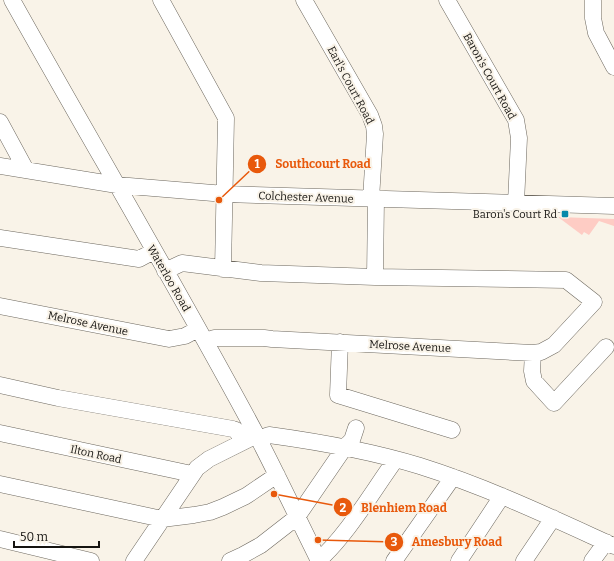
<svg xmlns="http://www.w3.org/2000/svg" width="614" height="561" font-family="Bitter,serif">
	<style>
		.green { fill: #feccc4 }
		.lines { fill: none; stroke-linecap: round; stroke-linejoin: round }
		.minor-casing { stroke: #6d685f; stroke-width: 17 }
		.minor { stroke: #fff; stroke-width: 16 }
		.poi-dot { fill: #0689aa; stroke: #f9f3e8; stroke-width: 1.5 }
		.labels { text-anchor: middle; stroke-width: 4; stroke-linejoin: round; paint-order: stroke }
		.street-label { font-size: 11px; fill: #151310; stroke: #f9f3e8 }
		.poi-label { font-size: 11px; fill: #151310; stroke: #f9f3e8; text-anchor: end }
		.leader { fill: none; stroke: #e8590c; stroke-width: 1.5 }
		.callout-dot { fill: #e8590c; stroke: #f9f3e8; stroke-width: 1.5 }
		.mark-label { font-size: 12px; text-anchor: middle; font-weight: bold; fill: #fff }
		.callout-label { font-size: 12px; text-anchor: middle; font-weight: bold; fill: #e8590c; stroke: #f9f3e8; stroke-width: 4; stroke-linejoin: round; paint-order: stroke }
	</style>
	<rect width="100%" height="100%" fill="#f9f3e8"/>
	<path class="green" d="M558,217L614,219V226L599,221L589,235L584,232L582,235Z"/>
	<g class="lines">
		<defs>
			<path id="minor" d="M12,0C93,145 178,288 256,434C278,476 298,519 319,561
				M161,0L226,118L223,269
				M304,0L370,115L374,126L375,134L371,199
				M447,0L516,120L519,138L516,203
				M593,1V18L596,33L614,67
				M0,122L26,170
				M0,166L117,185L225,194L614,206
				M0,238L139,259L154,251
				M165,271L182,263L261,273L375,277L376,199
				M0,306L169,339L185,336L198,329
				M205,341L214,338H264L272,339L533,353L541,352L554,345L594,302L566,280L375,277
				M340,342L338,395L452,430
				M533,353L532,371L534,381L554,403L606,347
				M0,385L58,398L233,429L236,430L243,442
				M0,433L192,474
				M258,439L269,435C320,442 371,451 420,466C487,487 550,517 614,546
				M0,484L162,519L194,515L210,512L223,507L246,496L277,475
				M0,539L91,561
				M134,561L197,468L209,459L253,437
				M230,561L243,555L261,545L297,517L345,447L352,440L356,428
				M318,561C348,534 372,492 396,459
				M394,561L453,477
				M459,561L502,496
				M524,561L553,518
				M592,561L606,542"/>
		</defs>
		<use href="#minor" class="minor-casing"/>
		<use href="#minor" class="minor"/>
	</g>
	<rect class="poi-dot" x="561" y="210" width="8" height="8" rx="2"/>
	<g class="labels">
		<g class="street-label">
			<text transform="translate(490 76) rotate(61)" y="4">Baron's Court Road</text>
			<text transform="translate(351 85) rotate(62)" y="4">Earl's Court Road</text>
			<text transform="translate(306 197) rotate(2)" y="4">Colchester Avenue</text>
			<text transform="translate(169 278) rotate(60)" y="4">Waterloo Road</text>
			<text transform="translate(88 323) rotate(12)" y="4">Melrose Avenue</text>
			<text transform="translate(410 346) rotate(3)" y="4">Melrose Avenue</text>
			<text transform="translate(96 454) rotate(12)" y="4">Ilton Road</text>
		</g>
		<g class="poi-label">
			<text x="557" y="218">Baron's Court Rd</text>
		</g>
	</g>
	<path class="leader" d="M219 200L257 164M274 494L343 507M318 540L394 542"/>
	<g class="callout-dot">
		<circle cx="219" cy="200" r="4"/>
		<circle cx="274" cy="494" r="4"/>
		<circle cx="318" cy="540" r="4"/>
		<circle cx="257" cy="164" r="10"/>
		<circle cx="343" cy="507" r="10"/>
		<circle cx="394" cy="542" r="10"/>
	</g>
	<g class="mark-label">
		<text x="257" y="168">1</text>
		<text x="343" y="512">2</text>
		<text x="394" y="546">3</text>
	</g>
	<g class="callout-label">
		<text x="323" y="168">Southcourt Road</text>
		<text x="404" y="512">Blenhiem Road</text>
		<text x="457" y="546">Amesbury Road</text>
	</g>
	<path d="M14 541v6h85v-6" fill="none" stroke="#151310" stroke-width="2"/>
	<text x="20" y="541" font-size="12" fill="#151310" stroke="#f9f3e8" stroke-width="3" paint-order="stroke">50 m</text>
</svg>
